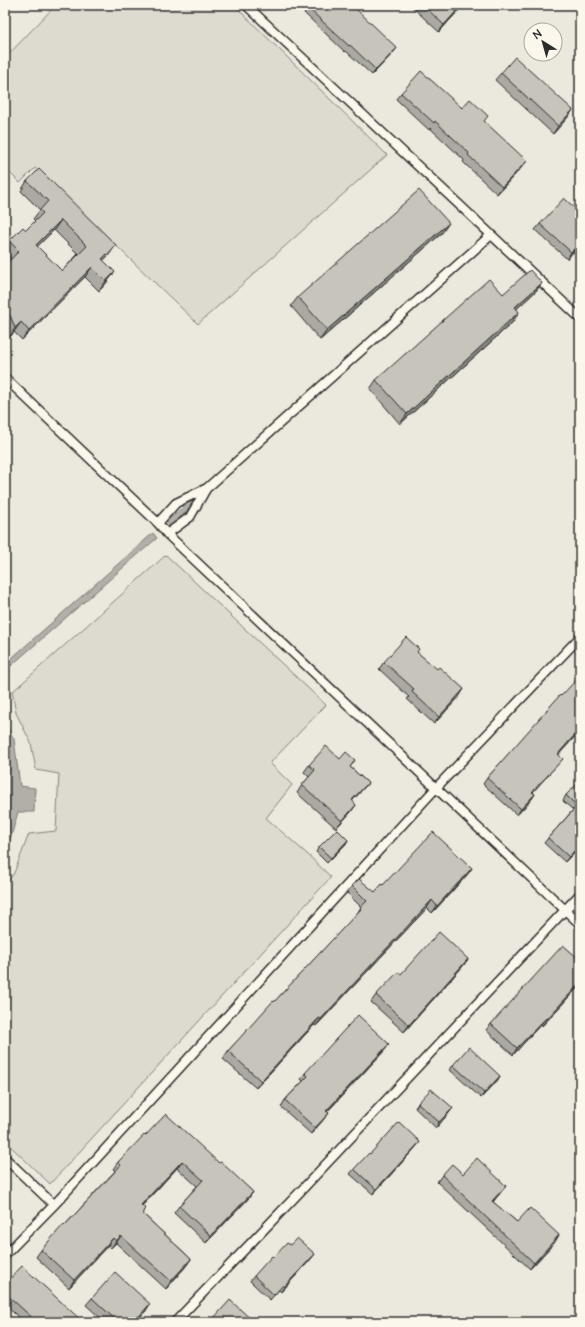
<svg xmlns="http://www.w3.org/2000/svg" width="585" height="1327" font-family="'Architects Daughter',sans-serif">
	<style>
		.built { fill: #ebe8de; fill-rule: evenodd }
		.green { fill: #dddad0; stroke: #84827e }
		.water { fill: #b1afa7; stroke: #7b7a75 }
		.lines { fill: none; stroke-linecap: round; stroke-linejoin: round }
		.lane-casing { stroke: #2b2b2b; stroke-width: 11 }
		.lane { stroke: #fbf7ec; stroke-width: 8 }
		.wall { fill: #aba9a2; stroke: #2b2b2b; fill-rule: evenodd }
		.shaded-wall { fill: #8b8984; stroke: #2b2b2b }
		.building { fill: #c7c4bc; stroke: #2b2b2b; fill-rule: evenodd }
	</style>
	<rect width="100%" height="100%" fill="#fbf7ec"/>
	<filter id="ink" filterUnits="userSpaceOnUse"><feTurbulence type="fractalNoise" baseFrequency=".025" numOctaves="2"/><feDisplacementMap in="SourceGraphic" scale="8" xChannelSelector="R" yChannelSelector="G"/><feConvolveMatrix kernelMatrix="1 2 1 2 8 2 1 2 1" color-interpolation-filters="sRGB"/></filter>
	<g filter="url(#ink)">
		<path class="built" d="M5,5H580V1322H5ZM531,30H555V54H531Z"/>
		<path class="green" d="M56,5H234L387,155L198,324L35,168L20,183L5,168V58Z
			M166,555L326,705L270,763L292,785L266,818L306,853L331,877L50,1184L5,1141V885L14,873L29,834L56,831L59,774L36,770L31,743L16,713L12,692Z"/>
		<path class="water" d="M193,500L194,502L192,504L193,506L170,526L166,522L189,502L190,503Z
			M153,533L157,538L5,671V664Z
			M5,724L14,739L20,786L35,788L34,812H18L5,858Z"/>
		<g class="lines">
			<defs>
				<path id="lane" d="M246,5L580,318
					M5,378L158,523L167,534L580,924
					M158,523L176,503L207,488L491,235
					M167,534L190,517L206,489
					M5,1158L54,1205
					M5,1255L54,1205L436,788L580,637
					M175,1322L296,1196L580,894"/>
			</defs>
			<use href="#lane" class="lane-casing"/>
			<use href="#lane" class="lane"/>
		</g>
		<path class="wall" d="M296,5H352L393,53L372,75L346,51L345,52L304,13V12Z
			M410,5H462L457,12L439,32Z
			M501,73L568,117L553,134L495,80Z
			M401,93L462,108L484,122L522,167L497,194L463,162L464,160L430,128L429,130L396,99Z
			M27,181L109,255L103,260L108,281L99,291L85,277L22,340L14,332L9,338L5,329V265L11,259L5,253V247L9,241L26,230L35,221L33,219L40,210L21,191ZM54,230L78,254L62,271L37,247Z
			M580,213V258L573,252L567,259L535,230L540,224Z
			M442,233L320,340L291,306L298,297Z
			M542,283L535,292L516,309L513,322L400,424L370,389L376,380L503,294Z
			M417,652L459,697L434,724L407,699L409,697L379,669L384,662Z
			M561,696L580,731L558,755L563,759L558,764L533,792L535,794L531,800L517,815L483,784L487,778Z
			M340,759L355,760L350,767L368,783L362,790L352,801L351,812L336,828L297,793L302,785L309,777L304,772L309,765Z
			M580,781V846L565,862L544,843L548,838L573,810L563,801L566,795Z
			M348,840L345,845L327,863L316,852L319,847Z
			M472,868L467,875L432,913L427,908L316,1026L314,1025L256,1088L223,1059L228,1051L356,915L361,907L347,893L352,886L375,892L383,885Z
			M468,959L463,966L404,1032L371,1002L376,995Z
			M580,960V985L542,1026L541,1024L513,1055L486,1030L491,1024Z
			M389,1044L385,1050L327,1112L329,1113L324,1119L311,1134L281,1107L285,1100L303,1081L301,1079L305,1073Z
			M453,1065L500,1076L497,1081L481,1098L450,1070Z
			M418,1103L449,1113L436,1128L415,1108Z
			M145,1136L219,1163L253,1192L248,1199L206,1243L174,1213L179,1206L197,1186L177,1168L142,1206L143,1214L191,1259L186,1266L166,1289L116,1243L111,1248L108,1245L69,1288L36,1257L41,1250L65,1225L115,1171L113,1169L118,1162Z
			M416,1147L373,1194L350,1174L354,1169L370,1154Z
			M463,1174L501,1192L493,1202L517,1222L555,1242L530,1269L437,1182L442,1175Z
			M290,1245L311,1259L281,1292L279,1290L270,1300L250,1281L254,1276L274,1257Z
			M5,1284L83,1322H24L5,1305Z
			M92,1298L150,1304L145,1312L135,1322H105L86,1305Z
			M213,1319L254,1322H210Z"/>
		<path class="shaded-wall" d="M462,5L457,12L439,32L444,25Z
			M397,48L393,53L372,75L376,70Z
			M573,110L568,117L553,134L558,126Z
			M527,161L522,167L497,194L502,187Z
			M61,220L54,230L29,255L36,245Z
			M449,223L442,233L320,340L327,330Z
			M116,245L109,255L95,269L102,259Z
			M578,245L573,252L567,259L571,252Z
			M92,267L85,277L22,340L29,331Z
			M115,272L108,281L99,291L106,281Z
			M542,283L535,292L508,317L515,307Z
			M519,312L513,322L400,424L407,414Z
			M21,322L14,332L9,338L15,328Z
			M464,689L459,697L434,724L439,717Z
			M580,729V731L554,760L558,754Z
			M368,783L362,790L346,808L352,800Z
			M535,794L531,800L517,815L521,809Z
			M356,805L351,812L336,828L342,821Z
			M348,840L345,845L327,863L331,858Z
			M580,844V846L565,862L569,857Z
			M472,868L467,875L432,913L437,906Z
			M432,900L427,908L316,1026L321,1019Z
			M468,959L463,966L404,1032L409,1025Z
			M580,983V985L542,1026L547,1019Z
			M319,1018L314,1025L256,1088L261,1081Z
			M546,1018L541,1024L513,1055L517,1048Z
			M389,1044L385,1050L322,1117L326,1111Z
			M500,1076L497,1081L481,1098L484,1093Z
			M453,1108L449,1113L436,1128L439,1122Z
			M329,1113L324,1119L311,1134L315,1128Z
			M420,1142L416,1147L373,1194L376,1189Z
			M182,1161L177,1168L136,1212L141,1205Z
			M506,1186L501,1192L487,1208L492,1201Z
			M253,1192L248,1199L206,1243L211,1236Z
			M559,1235L555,1242L530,1269L534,1263Z
			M121,1236L116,1243L111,1248L116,1241Z
			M113,1238L108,1245L69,1288L74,1280Z
			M315,1254L311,1259L281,1292L284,1287Z
			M191,1259L186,1266L166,1289L171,1281Z
			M150,1304L145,1312L135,1322H134Z"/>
		<path class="building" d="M307,5H352L397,48L376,70L350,45L349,46L308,8V7Z
			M423,5H462L444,25Z
			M515,57L573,110L558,126L501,73Z
			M421,71L462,108L470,99L488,116L484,121L527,161L502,187L468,155L469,153L435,121L434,123L401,93Z
			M39,169L116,245L102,259L115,272L106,281L92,267L29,331L21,322L15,328L10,315L5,310V265L19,251L9,241L23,227L26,230L43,213L40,210L48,201L27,181ZM61,220L87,246L62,271L36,245Z
			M419,190L449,223L327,330L298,297Z
			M564,198L580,213V247L578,245L571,252L540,224Z
			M530,270L542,283L515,307L519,312L407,414L376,380L489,279L503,294Z
			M406,637L419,649L417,652L437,669L439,667L464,689L439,717L412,692L414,689L384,662Z
			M580,676V729L558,754L563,759L532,792L535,794L521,809L487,778L560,695L561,696Z
			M326,746L340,759L346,752L355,760L350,767L368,783L352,800L356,805L342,821L302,785L315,770L309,765Z
			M580,781V844L569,857L548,838L577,806L566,795Z
			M337,829L348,840L331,858L319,847Z
			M433,832L472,868L437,906L432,900L321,1019L319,1018L261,1081L228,1051L273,1001L274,1002L361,909L360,908L367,901L352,886L359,879L375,892L382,884L383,885Z
			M439,932L468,959L409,1025L376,995L398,972L401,974Z
			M563,945L580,960V983L547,1019L546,1018L517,1048L491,1024Z
			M358,1015L389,1044L326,1111L329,1113L315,1128L285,1100L308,1076L305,1073Z
			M469,1047L500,1076L484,1093L453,1065Z
			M431,1089L453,1108L439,1122L418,1103Z
			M166,1114L219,1163L221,1162L253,1192L211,1236L179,1206L203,1180L182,1161L141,1205L146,1209L142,1213L191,1259L171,1281L121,1236L116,1241L113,1238L74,1280L41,1250L64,1224L65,1225L121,1165L118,1162L144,1135L145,1136Z
			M399,1122L420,1142L376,1189L354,1169L369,1153L370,1154Z
			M477,1158L506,1186L492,1201L517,1222L530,1208L559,1235L534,1263L442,1175L452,1164L463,1174Z
			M297,1238L315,1254L284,1287L283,1285L274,1295L254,1276L272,1256L274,1257L287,1243L290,1245Z
			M22,1266L83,1322H37L5,1293V1284Z
			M115,1272L150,1304L134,1322H118L92,1298Z
			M230,1300L254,1322H216L213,1319Z"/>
	</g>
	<rect width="585" height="1327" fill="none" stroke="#fbf7ec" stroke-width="20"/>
	<rect x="10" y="10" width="565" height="1307" fill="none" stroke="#2b2b2b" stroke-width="1.5" filter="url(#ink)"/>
	<g transform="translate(543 42) rotate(323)"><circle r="19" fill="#fbf7ec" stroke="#a8a59f"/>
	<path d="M0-3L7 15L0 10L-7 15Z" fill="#2b2b2b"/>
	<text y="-6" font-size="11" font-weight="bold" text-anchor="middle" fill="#2b2b2b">N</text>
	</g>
</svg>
